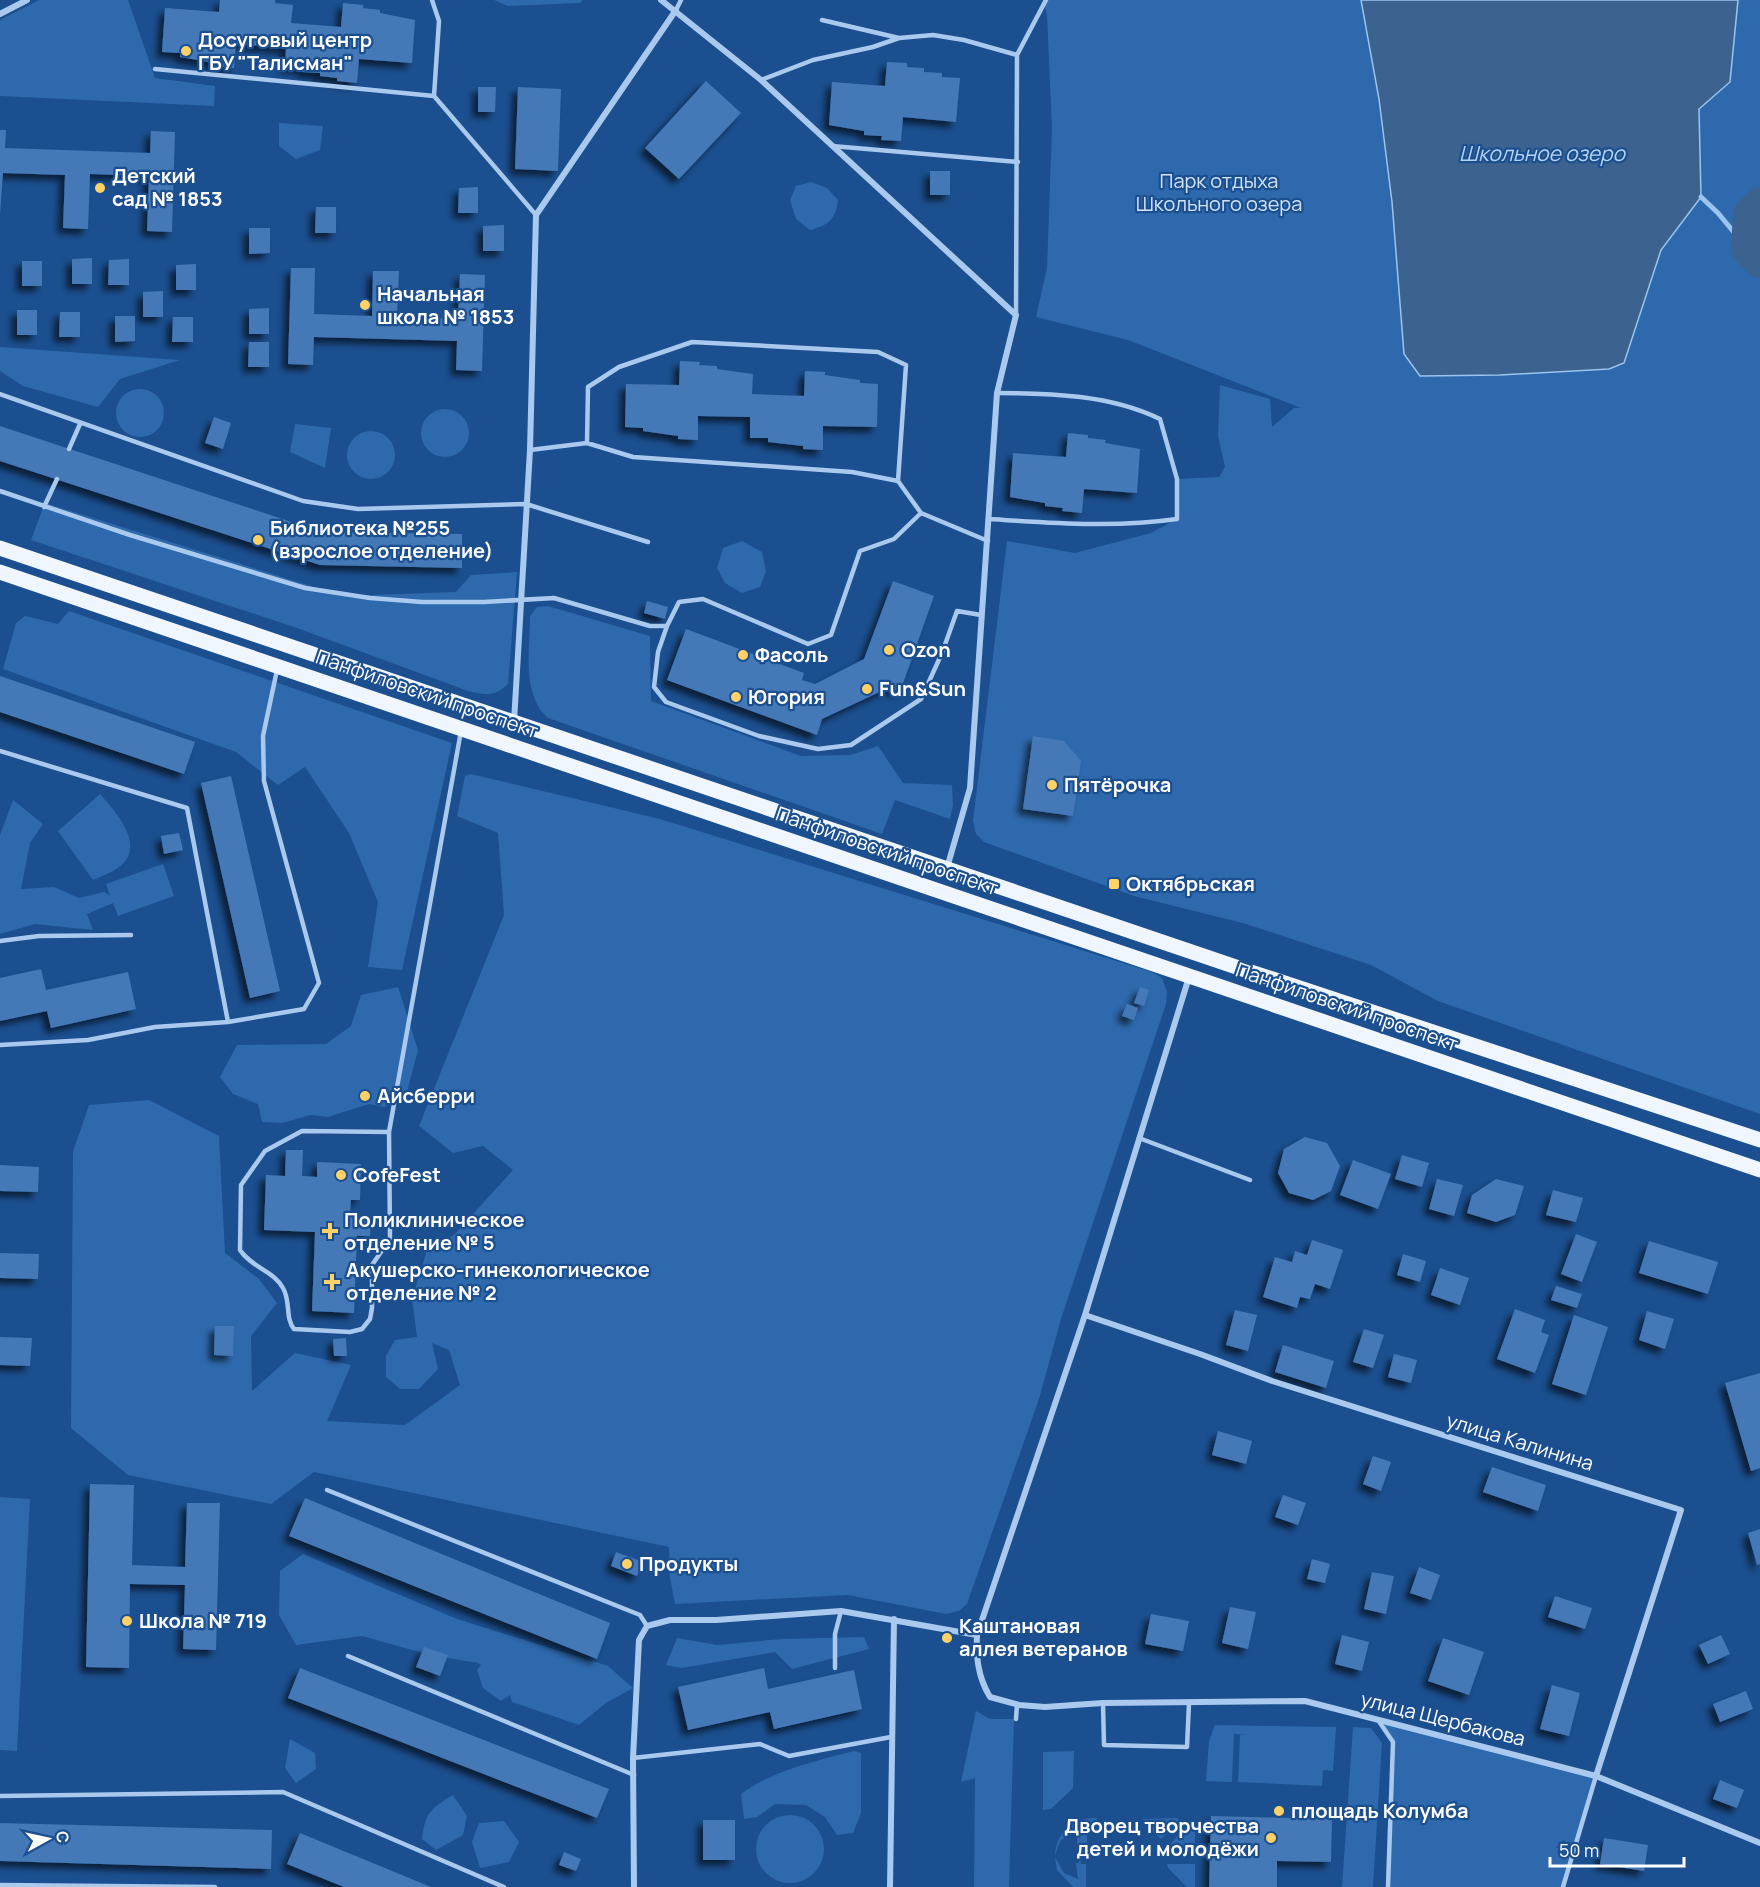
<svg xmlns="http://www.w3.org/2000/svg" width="1760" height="1887" font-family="Manrope,sans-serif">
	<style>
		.green { fill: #2e69ad }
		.water { fill: #3c6290; stroke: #9cc4f0; stroke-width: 1.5 }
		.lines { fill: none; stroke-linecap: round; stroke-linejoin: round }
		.stream { stroke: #9cc4f0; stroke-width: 5 }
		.river { stroke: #3c6290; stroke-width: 32 }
		.building { fill: #4478b7; filter: url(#shadow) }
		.service { stroke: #a9c9ee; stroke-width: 4.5 }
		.minor { stroke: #a9c9ee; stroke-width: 6 }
		.primary { stroke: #f0f6ff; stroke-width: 15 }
		.poi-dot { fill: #ffd166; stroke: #1b4f8f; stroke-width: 2 }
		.labels { text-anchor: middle; stroke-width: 4.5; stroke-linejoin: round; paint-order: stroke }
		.poi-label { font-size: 20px; font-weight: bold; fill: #fff; stroke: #1b4f8f; text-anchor: start }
		.park-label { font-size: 20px; fill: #cfe3fa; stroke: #1b4f8f }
		.street-label { font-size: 20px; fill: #fff; stroke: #1b4f8f }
		.water-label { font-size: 21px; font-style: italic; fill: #b5d3f5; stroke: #1b4f8f }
	</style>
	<defs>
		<filter id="shadow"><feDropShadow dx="-5.5" dy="5.5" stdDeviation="3" flood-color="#0009"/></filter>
	</defs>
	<rect width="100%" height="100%" fill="#1b4f8f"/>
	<path class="green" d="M39,0H128L155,78L215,86L214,106L0,96V20Z
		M494,0H583L580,3L508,6Z
		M1043,0H1361L1379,99L1392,202L1396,257L1420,376L1500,375L1609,369L1624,363L1661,250L1701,197L1699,109L1730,82L1738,0H1760V1114L1438,1001L1371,965L1243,923L1134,896L984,842L976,834L973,821L1007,541L1075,553L1151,533L1177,519V479L1219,477L1225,467L1218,436L1220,385L1270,399L1272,427L1294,408H1301L1128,340L1036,317L1047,268L1052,128L1047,15Z
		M279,123L323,126L320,150L296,159L279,146Z
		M811,182L827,188L838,200C836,219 828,226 810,230L796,219L790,200L796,186Z
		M0,347L180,360L120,379L98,407L23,386L0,371Z
		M116 413a24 24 0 1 1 48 0a24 24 0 1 1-48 0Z
		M421 433a24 24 0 1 1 48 0a24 24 0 1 1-48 0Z
		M295,424L331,428L325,468L290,452Z
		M347 455a24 24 0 1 1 48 0a24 24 0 1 1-48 0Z
		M45,503L343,596L456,592L471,575L517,572L508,684C495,697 485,695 468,691L297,628L31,540Z
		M742,541L762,552L766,571L760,587L742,593L725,583L717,568L723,548Z
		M548,606L650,636L651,701L801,756L850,755L878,746L903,783L952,785L953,805L950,819L895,800L882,834L548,718C521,694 530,649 530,616L537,607Z
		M69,611L452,743L402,970L368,967L378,902L349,833L305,767L278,785L236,752L3,669L16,623L25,616L58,624Z
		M471,774L660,819L1152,972L1162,978L1167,992L1166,1004L1061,1319L1039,1399L967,1604L959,1611L946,1614L848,1595L675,1604L670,1578L669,1547L314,1472L271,1504L128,1475L71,1428L73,1152L89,1105L149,1100L219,1136L225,1253L259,1279L277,1303L251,1336L252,1391L295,1353L351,1365L327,1421L405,1425L460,1385L449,1350L432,1343L438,1369L419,1389H400L386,1377V1356L395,1340L417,1337L412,1299L427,1250L454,1235L513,1170L483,1146L453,1153L419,1126L504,915L498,833L457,816L465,776Z
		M100,794C116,812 147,846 119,867C112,873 101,876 93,880L58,831Z
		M13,800L43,824L30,843L21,889L54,887L79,898L104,892L110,896L106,884L163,864L174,896L118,916L113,903L87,914L93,930L35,924L0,934V835Z
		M398,987L418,1050L407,1092L384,1107L369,1104L328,1117L311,1115L282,1123L262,1122L258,1104L233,1094L220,1077L237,1045L326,1044L351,1026L361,995Z
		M0,1497L30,1499L17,1751L0,1750Z
		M303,1554L457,1619L608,1666L633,1688L606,1703L579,1725L512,1702L510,1695L501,1701L483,1688L477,1670L481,1665L478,1663L430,1655L362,1636L296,1645L279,1615L280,1571Z
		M864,1637L869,1649L792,1669L775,1652L682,1668L666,1665L677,1638L717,1645L782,1639Z
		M976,1711L990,1719H1014L1009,1887H974L975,1778L961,1782Z
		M1378,1720L1596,1776L1564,1887H1388L1393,1742Z
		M1215,1725L1336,1727L1333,1771L1323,1770L1322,1786L1238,1782L1240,1735H1249L1234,1734L1232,1782L1206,1781L1209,1741Z
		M1353,1727L1371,1728L1382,1743L1373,1887H1342Z
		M290,1739L315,1753L316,1769L296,1783L285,1768Z
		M854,1751L861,1753V1813L853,1833L837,1835L825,1817L806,1805L775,1804L757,1817L744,1819L741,1794C774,1770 815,1761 854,1751Z
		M1074,1751L1073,1788L1051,1809L1043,1810V1752Z
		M453,1795L467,1816L463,1835L436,1850L422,1839C425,1813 431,1808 453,1795Z
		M756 1849a34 34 0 1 1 68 0a34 34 0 1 1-68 0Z
		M1097,1818L1096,1824H1087V1847L1083,1848L1079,1856L1081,1864H1086V1887H1073L1057,1870L1055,1857L1064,1873L1078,1879L1076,1863H1079L1080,1848H1077V1831L1060,1841L1055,1856C1056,1832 1073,1817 1097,1818Z
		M1177,1818L1179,1820L1161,1839L1143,1823V1819Z
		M504,1821L519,1842L509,1862L480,1868L472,1842L479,1823Z
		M1189,1825H1195V1850H1168V1846Z
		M1167,1864H1195V1887H1187L1168,1868Z"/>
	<path class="water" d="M1361,0H1738L1730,82L1699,109L1701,197L1661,250L1624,363L1609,369L1500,375L1420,376L1404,354L1392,202L1379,99Z"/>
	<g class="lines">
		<path class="stream" d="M1701,197L1718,213L1747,248"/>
		<path class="river" d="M1760,203L1749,214L1747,248L1760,262"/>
	</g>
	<path class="building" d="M220,0H275V3L293,5L291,23L341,27L343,3L363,5V8L380,10V13L415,20L412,63L359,59L357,83L337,81V78L320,76V73L302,72L303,68L285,67L286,48L236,44L234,68L215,66V63L180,57V53L162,52L165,8L219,12Z
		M887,62L907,63V67L924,68V72L942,73V77L960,78L956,122L903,117L901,141L881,140L882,136L864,135V131L829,125L832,82L885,86Z
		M706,81L741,113L679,179L645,148Z
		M478,87H496L495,112H478Z
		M518,87L561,89L558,171L515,169Z
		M0,130H6L5,148L150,153L151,131L175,132L172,232L147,231L149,176L90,174L88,229L63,228L65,175L3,173L0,214Z
		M930,171H950V195H930Z
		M478,187V213H458L459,188Z
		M316,207H336V233H315Z
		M504,225V251H483V226Z
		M249,228H270V253L249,254Z
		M92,258V284H72V259Z
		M129,259V285H108L109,260Z
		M22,261H42V286H22Z
		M196,264V290H176V265Z
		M291,268H315L314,314L372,316L373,271H399L397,317L458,319L460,274L485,275L482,371L456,370L457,341L314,337L313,365L288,364Z
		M163,291V317H143V292Z
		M269,308V334H249V309Z
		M17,310H37V335H17Z
		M60,312H80V337H59Z
		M115,316H135V341L115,342Z
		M173,317H193V342H172Z
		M249,342H269V367H248Z
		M680,361L700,362L699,365L717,366V369L753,374L752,394L804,396L805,371L825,372V375L860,380V383L878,384L877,427L823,426V450L803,449V446L768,442V438H750V417L698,416V440L678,439V436L643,431V428L625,427L626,384L679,385Z
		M214,417L231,423L223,449L205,443Z
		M0,426L322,532L462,534V568L320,565L0,461Z
		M1068,433L1088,435V438L1106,440L1105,443L1140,449L1137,493L1084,489L1082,513L1062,511L1063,508L1045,506V503L1010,497L1013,453L1066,457Z
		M893,581L934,596L900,692L888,688L822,719L817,735L667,680L686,629L804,673L802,680L815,684L864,659Z
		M647,601L668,607L665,619L644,613Z
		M0,676L195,742L184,774L0,712Z
		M1033,736L1064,741L1081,761L1073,816L1023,809Z
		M231,776L280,991L250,998L201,783Z
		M179,833L183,850L164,854L161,836Z
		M41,969L46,990L128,972L136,1009L51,1028L47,1011L0,1021V978Z
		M1140,987L1149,990L1144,1006L1134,1003Z
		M1127,1004L1138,1008L1134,1020L1122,1016Z
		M1305,1137L1327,1143L1340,1166L1331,1191L1313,1200L1289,1193L1278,1173L1284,1149Z
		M286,1150H303L302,1176L317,1177V1162L361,1164L360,1200H351L350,1215L371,1216L370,1236H357L354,1313L312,1311L315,1232L264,1230L266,1175L285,1176Z
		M1402,1155L1429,1163L1422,1187L1395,1179Z
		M1353,1160L1391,1174L1378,1209L1340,1195Z
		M0,1165L39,1167L38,1192L0,1191Z
		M1437,1179L1463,1185L1454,1216L1429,1209Z
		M1496,1179L1524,1186L1515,1215L1496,1222L1467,1213L1472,1195Z
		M1553,1190L1583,1198L1576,1222L1546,1215Z
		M1576,1234L1597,1242L1582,1282L1561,1274Z
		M1312,1240L1343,1250L1330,1289L1315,1284L1310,1299L1300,1297L1297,1308L1263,1297L1275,1257L1292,1262L1295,1251L1307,1255Z
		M1649,1241L1718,1262L1708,1294L1639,1273Z
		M0,1253L39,1254L38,1279L0,1278Z
		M1403,1254L1426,1261L1420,1282L1397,1275Z
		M1440,1268L1469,1278L1460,1305L1431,1295Z
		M1556,1286L1582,1294L1577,1308L1551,1300Z
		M1515,1309L1545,1320L1541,1332L1549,1335L1535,1373L1497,1359Z
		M1235,1310L1257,1315L1248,1351L1226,1345Z
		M1647,1311L1674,1319L1665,1349L1639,1340Z
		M1574,1315L1608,1327L1586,1395L1552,1384Z
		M215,1326H234L233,1356L214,1355Z
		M1364,1329L1384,1335L1373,1368L1353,1362Z
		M0,1337L32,1338L30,1366L0,1365Z
		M346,1338L347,1356H334L333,1339Z
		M1283,1345L1334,1361L1326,1388L1275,1372Z
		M1394,1354L1417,1360L1411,1383L1388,1377Z
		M1760,1373V1468L1751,1471L1725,1383Z
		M1218,1431L1252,1441L1246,1464L1212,1455Z
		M1373,1456L1391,1462L1381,1491L1363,1484Z
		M1492,1467L1546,1485L1538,1511L1483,1492Z
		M90,1484L134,1485L132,1565L185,1567L187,1503H220L216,1650L183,1649L185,1585L130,1584L129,1668L86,1667Z
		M1283,1495L1306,1503L1298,1525L1275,1517Z
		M305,1498L610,1623L597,1659L289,1536Z
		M1760,1529V1564L1757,1565L1748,1533Z
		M616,1552L643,1562L637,1576L611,1566Z
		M1312,1559L1330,1564L1325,1583L1307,1579Z
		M1419,1567L1440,1575L1431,1600L1410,1593Z
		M1372,1572L1394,1576L1386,1614L1364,1609Z
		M1555,1596L1592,1608L1585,1629L1548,1617Z
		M1230,1607L1256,1612L1248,1649L1222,1643Z
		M1151,1614L1189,1621L1183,1651L1145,1644Z
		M1342,1635L1369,1642L1362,1671L1335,1664Z
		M1721,1635L1730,1654L1708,1664L1699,1645Z
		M1443,1638L1484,1652L1469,1695L1428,1681Z
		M424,1647L448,1655L440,1676L416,1667Z
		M300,1668L609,1789L597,1818L288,1698Z
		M764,1668L768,1689L854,1670L862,1709L774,1729L770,1712L688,1730L678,1687Z
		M1552,1685L1580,1693L1569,1736L1540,1729Z
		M1746,1691L1753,1709L1720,1722L1713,1704Z
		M1720,1780L1744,1790L1737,1808L1713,1799Z
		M1211,1816L1332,1819L1331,1862L1277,1861V1887H1209Z
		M703,1820H735V1860H703Z
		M0,1823L272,1830L271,1869L0,1861Z
		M300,1833L431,1887H344L287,1864Z
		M1604,1838L1648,1845L1644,1871L1600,1864Z
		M564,1852L581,1859L576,1871L559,1865Z"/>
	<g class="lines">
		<path class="service" d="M432,0L439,21L434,96
			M676,10L681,0
			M822,20L899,38
			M1017,55L1046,0
			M155,69L434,96L536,215
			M761,80L813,60L873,47L899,38L933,35L964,40L1017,55L1016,315
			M832,146L1018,162
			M0,394L303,501L358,509L526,504L648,542
			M587,443L588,387L619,367L692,342L878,352L906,365L898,481
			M69,449L80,424
			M530,450L587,443L633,457L852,472L898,481L921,513L988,541
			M0,491L130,535L305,588L370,598L422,602H484L554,598L650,626H667L679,602L703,599L808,644L831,635L860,551L894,539L921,513
			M44,507L57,479
			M990,519C1053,523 1114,528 1177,519V479L1160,419C1111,395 1051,393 997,393
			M667,626L658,652L654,687L666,702L759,736L818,749L851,745L921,699L942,653L957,611L981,615
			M0,751L187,808L228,1022
			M0,941L39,936L131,935
			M0,1045L88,1040L155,1027L228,1022L304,1009L319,983L264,781L263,736L277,670
			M389,1132L302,1131L265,1151L241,1185L240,1250C251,1267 274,1271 283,1288C291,1302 285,1318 294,1329L350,1332L362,1329L370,1319L372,1308V1265L390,1239L389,1132L461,731
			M1139,1138L1250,1180
			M327,1490L640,1615L647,1626
			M348,1656L634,1775
			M835,1668V1634L841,1611
			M1103,1703L1104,1745L1187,1747L1189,1703
			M1016,1719L1017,1704
			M1378,1720L1393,1742L1388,1887
			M633,1758L760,1744L789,1756L891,1737
			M0,1796L283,1792L504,1887
			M0,1885L215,1887
			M1563,1887L1596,1776"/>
		<path class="minor" d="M661,0L761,80L1016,315L997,393L970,788L947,868
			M0,14L27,0
			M514,722L530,450L536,215L676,10
			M1189,977L1085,1315L977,1635C976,1658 978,1677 990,1697L1019,1705L1045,1707L1103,1703L1305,1701L1596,1776L1760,1843
			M1085,1315L1200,1354L1272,1381L1681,1510L1596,1776
			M634,1887L633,1758L639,1640L647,1626L670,1620H716L841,1611L977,1635
			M890,1887L894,1619"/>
		<path class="primary" d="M0,548L1248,971L1760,1140
			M0,572L1760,1170"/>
	</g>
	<g class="poi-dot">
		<circle cx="186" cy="51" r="6"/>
		<circle cx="100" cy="188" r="6"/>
		<circle cx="365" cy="305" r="6"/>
		<circle cx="258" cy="540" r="6"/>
		<circle cx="889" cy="650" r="6"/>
		<circle cx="743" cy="655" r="6"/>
		<circle cx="867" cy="689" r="6"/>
		<circle cx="736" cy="697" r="6"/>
		<circle cx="1052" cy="785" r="6"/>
		<rect x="1108" y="878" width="12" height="12" rx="3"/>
		<circle cx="365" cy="1096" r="6"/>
		<circle cx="341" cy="1175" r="6"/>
		<path d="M327 1222h6v6h6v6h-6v6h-6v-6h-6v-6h6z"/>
		<path d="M329 1273h6v6h6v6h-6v6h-6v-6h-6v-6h6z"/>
		<circle cx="627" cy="1564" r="6"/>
		<circle cx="127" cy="1621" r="6"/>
		<circle cx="947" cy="1638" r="6"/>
		<circle cx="1279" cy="1811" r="6"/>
		<circle cx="1271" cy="1838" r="6"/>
	</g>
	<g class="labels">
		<g class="poi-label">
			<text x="198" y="47">Досуговый центр<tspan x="198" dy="23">ГБУ "Талисман"</tspan></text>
			<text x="112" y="183">Детский<tspan x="112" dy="23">сад № 1853</tspan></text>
			<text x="377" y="301">Начальная<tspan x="377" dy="23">школа № 1853</tspan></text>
			<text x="270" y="535">Библиотека №255<tspan x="270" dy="23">(взрослое отделение)</tspan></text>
			<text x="901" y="657">Ozon</text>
			<text x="755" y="662">Фасоль</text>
			<text x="879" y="696">Fun&amp;Sun</text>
			<text x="748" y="704">Югория</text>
			<text x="1064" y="792">Пятёрочка</text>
			<text x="1126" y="891">Октябрьская</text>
			<text x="377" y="1103">Айсберри</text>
			<text x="353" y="1182">CofeFest</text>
			<text x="344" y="1227">Поликлиническое<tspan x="344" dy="23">отделение № 5</tspan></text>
			<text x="346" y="1277">Акушерско-гинекологическое<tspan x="346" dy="23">отделение № 2</tspan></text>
			<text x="639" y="1571">Продукты</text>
			<text x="139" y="1628">Школа № 719</text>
			<text x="959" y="1633">Каштановая<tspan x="959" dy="23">аллея ветеранов</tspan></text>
			<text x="1291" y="1818">площадь Колумба</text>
			<text x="1259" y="1833" text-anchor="end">Дворец творчества<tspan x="1259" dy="23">детей и молодёжи</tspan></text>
		</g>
		<g class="park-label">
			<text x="1219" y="188">Парк отдыха<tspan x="1219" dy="23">Школьного озера</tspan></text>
		</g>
		<g class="street-label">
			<text transform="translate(427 694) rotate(19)" y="7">Панфиловский проспект</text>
			<text transform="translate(887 851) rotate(19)" y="7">Панфиловский проспект</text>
			<text transform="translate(1347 1007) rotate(19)" y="7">Панфиловский проспект</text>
			<text transform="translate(1520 1442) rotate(17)" y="7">улица Калинина</text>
			<text transform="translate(1443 1719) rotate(14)" y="7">улица Щербакова</text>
		</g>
		<g class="water-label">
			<text x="1542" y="161">Школьное озеро</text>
		</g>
	</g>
	<g transform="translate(48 1839) rotate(82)" stroke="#1b4f8f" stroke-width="4.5" paint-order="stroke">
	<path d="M0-4.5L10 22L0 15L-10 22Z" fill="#ffffff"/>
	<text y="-9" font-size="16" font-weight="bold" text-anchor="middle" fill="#ffffff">С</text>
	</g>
	<path d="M1550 1857v9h134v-9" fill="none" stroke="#ffffff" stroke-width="3"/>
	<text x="1559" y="1857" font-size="18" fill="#ffffff" stroke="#1b4f8f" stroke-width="4.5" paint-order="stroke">50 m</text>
</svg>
